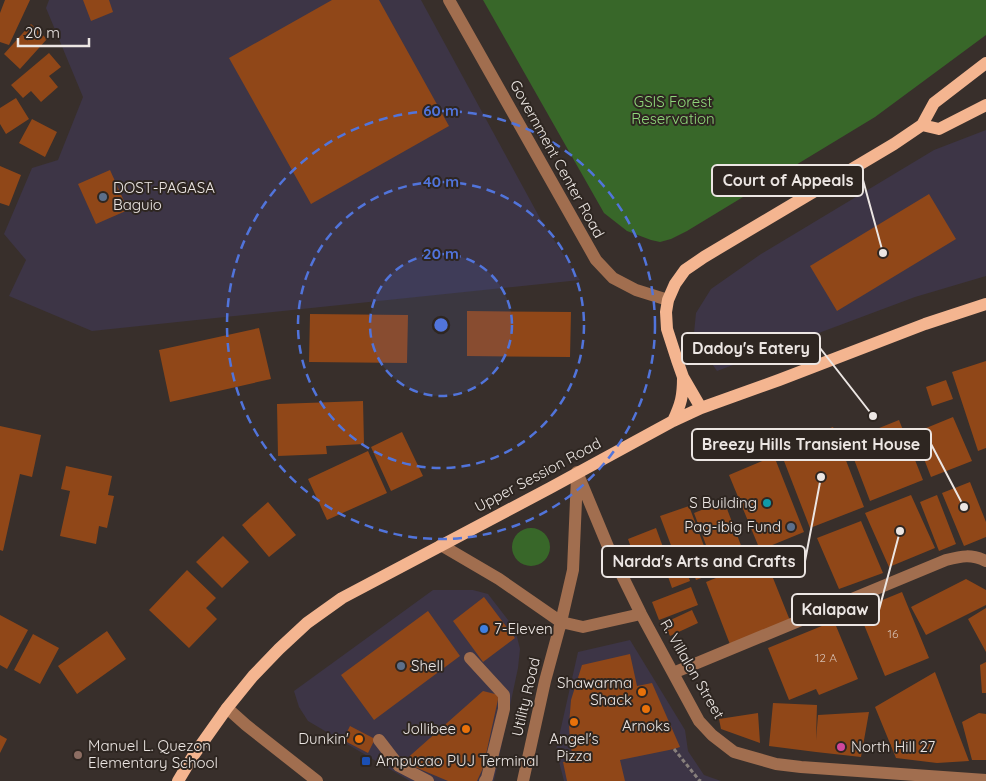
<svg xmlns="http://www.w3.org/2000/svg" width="986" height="781" font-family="Quicksand,sans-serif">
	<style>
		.commercial { fill: #3d3546 }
		.green { fill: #386729 }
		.building { fill: #904718 }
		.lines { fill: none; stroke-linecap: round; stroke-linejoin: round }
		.path { stroke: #88807c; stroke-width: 3; stroke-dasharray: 4 2.5; stroke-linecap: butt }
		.minor { stroke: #a16e4f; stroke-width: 12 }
		.major { stroke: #f4b590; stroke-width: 12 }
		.ring { fill: none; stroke: #5174db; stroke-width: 2.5; stroke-dasharray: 9 6 }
		.service-dot { fill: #5c6f8a; stroke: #2e2621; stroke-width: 2 }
		.culture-dot { fill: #0f9aa8; stroke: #2e2621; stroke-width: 2 }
		.shop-dot { fill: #3f7fe0; stroke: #2e2621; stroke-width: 2 }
		.food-dot { fill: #e8710a; stroke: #2e2621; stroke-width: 2 }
		.hotel-dot { fill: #d1479c; stroke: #2e2621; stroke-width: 2 }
		.education-dot { fill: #8d6e63; stroke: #2e2621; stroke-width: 2 }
		.transit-dot { fill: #1a4fb4; stroke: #2e2621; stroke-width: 2 }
		.labels { text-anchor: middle; stroke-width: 4; stroke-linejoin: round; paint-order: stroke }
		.number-label { font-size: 12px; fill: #d5beb0 }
		.park-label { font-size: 15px; fill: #8fd77a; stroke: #2e2621 }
		.street-label { font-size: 15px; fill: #ece6e3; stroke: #2e2621 }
		.poi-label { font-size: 15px; fill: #ece6e3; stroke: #2e2621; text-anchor: start }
		.centre { fill: #5174db; stroke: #2e2621; stroke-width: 2.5 }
		.ring-label { font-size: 15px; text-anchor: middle; font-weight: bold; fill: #5174db; stroke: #2e2621; stroke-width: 4; stroke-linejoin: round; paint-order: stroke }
		.leader { fill: none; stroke: #ece6e3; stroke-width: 2 }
		.callout-dot { fill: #ece6e3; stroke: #2e2621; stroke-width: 2 }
		.callout { fill: #2e2621; stroke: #ece6e3; stroke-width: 2 }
		.callout-label { font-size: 16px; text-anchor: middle; font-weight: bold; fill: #ece6e3 }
	</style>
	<rect width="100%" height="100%" fill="#382f2b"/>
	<path class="commercial" d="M49,0H421L541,220L580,280L92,331L9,296L26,260L4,234L32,168L58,160L83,97L46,8Z
		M986,130V276L915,297L717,371L699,345L694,333L696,313L711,289L761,254L934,150Z
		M433,590H473L488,594L515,629L520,649L518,668L494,781H410L308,721L299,707L294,691Z
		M630,640L685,730L688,751L704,775L721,781H564L556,750L578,652Z"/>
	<path class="green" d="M483,0H986V35L875,117L687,231L671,239L660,242L651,240L627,231L604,213Z
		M512 547a19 19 0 1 1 38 0a19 19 0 1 1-38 0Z"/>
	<path class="building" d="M5,0H30L9,45L0,42V13Z
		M83,0H109L113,12L91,21Z
		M332,0H379L449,126L311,204L229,58Z
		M31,24L47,39L20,69L4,54Z
		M49,53L61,67L49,76L58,87L41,102L31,91L23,98L11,85Z
		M16,98L29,119L6,134L0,124V108Z
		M32,119L57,132L45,157L19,143Z
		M0,166L21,175L9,206L0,203Z
		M110,170L128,210L96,224L78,184Z
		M929,194L956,239L837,311L810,266Z
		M467,311L571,312L570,357L467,356Z
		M310,314L408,315L407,363L309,362Z
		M259,328L271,379L170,402L159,350Z
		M986,361V448L978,451L952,372Z
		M946,380L953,399L932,406L926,387Z
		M363,401L364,444L326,446L327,454L278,456L277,404Z
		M953,417L972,461L931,477L914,433Z
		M899,420L923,480L870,501L847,441Z
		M0,426L41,435L32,477L20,474L3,551L0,550Z
		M833,427L864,507L810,528L779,448Z
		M402,432L423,476L391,491L371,447Z
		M368,451L387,493L327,520L308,479Z
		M774,456L804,532L760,550L729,475Z
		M66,466L112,476L108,495L114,496L107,528L99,526L96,544L60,536L70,491L61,489Z
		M970,482L986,522V537L964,546L942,493Z
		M911,495L935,548L889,567L865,513Z
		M937,495L956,544L939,551L920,502Z
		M724,501L747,561L696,580L689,561L709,553L694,513Z
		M268,502L296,535L269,557L242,525Z
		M689,506L704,546L675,556L660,516Z
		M861,521L883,573L839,589L817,538Z
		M656,528L667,558L639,570L628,539Z
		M223,536L249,562L222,588L196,562Z
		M682,558L690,581L672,588L664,565Z
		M765,558L791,623L731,647L706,582Z
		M187,570L216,598L206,608L217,619L189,648L149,610Z
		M966,579L986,590V605L926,635L911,607Z
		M691,587L698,605L659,620L652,602Z
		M902,592L929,658L885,676L858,610Z
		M484,597L515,638L483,662L453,621Z
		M986,608V652L968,619Z
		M692,610L698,623L670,636L664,623Z
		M428,611L460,656L374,720L341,675Z
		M0,615L28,630L7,669L0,665Z
		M834,621L858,679L819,695L816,689L789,700L768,648Z
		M107,631L126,659L77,694L58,666Z
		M33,634L59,648L40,684L14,670Z
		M630,654L637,686L652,683L680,747L674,749L620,760L625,781H567L563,762L573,761L570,740L569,725L571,700L582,665Z
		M986,662V693H982L980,665Z
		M935,672L969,761L937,763L896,758L875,707Z
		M483,691L499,695L483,768L477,781H448L403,762Z
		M773,703L817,705L816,740L818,715L869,712L861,757L816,752L769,746Z
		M758,713L760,743L721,729L719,719Z
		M979,713L986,714V760H972L962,722Z
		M350,726L375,739L368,753L343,740Z
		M0,735L7,739L0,753Z"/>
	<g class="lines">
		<path class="path" d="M674,749L699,780L701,781"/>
		<path class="minor" d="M449,0L596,260L613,278L636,290L668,300
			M577,472L609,549L641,614L699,721L712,735L734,752L776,764L801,767L986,780
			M441,545L499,579L561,622L583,627L641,614
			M470,658L504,695V709L487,778L485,781
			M673,673L946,560C962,556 971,554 986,561
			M227,708L246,725L317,781
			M379,740L399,766L428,781
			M523,781L545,681L561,622L573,570L577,477"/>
		<path class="major" d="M922,125L939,129L986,105
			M701,408L683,377L677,360L667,329L666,312L668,300L675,284L685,270L704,257L894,144L922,125L934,103L986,63
			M673,421C681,404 683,396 683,378
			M178,781L193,756L227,708L253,676L279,649L307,623L342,598L550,488L673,421L701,408L779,380L925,324L986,304"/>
	</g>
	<circle cx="441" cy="325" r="71" fill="#5174db" fill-opacity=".12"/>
	<g class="ring">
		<circle cx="441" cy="325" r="71"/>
		<circle cx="441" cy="325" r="143"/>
		<circle cx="441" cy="325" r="214"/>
	</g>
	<g class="service-dot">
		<circle cx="103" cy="197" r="5"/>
		<circle cx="791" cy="527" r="5"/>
		<circle cx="401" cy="666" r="5"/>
	</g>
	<circle class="culture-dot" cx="767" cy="503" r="5"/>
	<circle class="shop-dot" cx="484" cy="629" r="5"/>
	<g class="food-dot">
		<circle cx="642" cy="692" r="5"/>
		<circle cx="646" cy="709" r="5"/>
		<circle cx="574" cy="722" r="5"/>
		<circle cx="466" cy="729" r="5"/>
		<circle cx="359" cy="739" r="5"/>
	</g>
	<circle class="hotel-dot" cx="841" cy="747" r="5"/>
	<circle class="education-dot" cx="78" cy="755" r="5"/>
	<rect class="transit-dot" x="361" y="756" width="10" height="10" rx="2.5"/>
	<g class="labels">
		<g class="number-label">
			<text x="893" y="638">16</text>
			<text x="826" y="662">12 A</text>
		</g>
		<g class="park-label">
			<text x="673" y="107">GSIS Forest<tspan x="673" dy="17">Reservation</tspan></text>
		</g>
		<g class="street-label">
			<text transform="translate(557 159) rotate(61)" y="5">Government Center Road</text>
			<text transform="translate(538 475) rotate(-28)" y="5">Upper Session Road</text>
			<text transform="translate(692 669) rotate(60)" y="5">R. Villalon Street</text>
			<text transform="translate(526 697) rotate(-77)" y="5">Utility Road</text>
		</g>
		<g class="poi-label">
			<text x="113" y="193">DOST-PAGASA<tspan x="113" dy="17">Baguio</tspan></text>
			<text x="757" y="508" text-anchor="end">S Building</text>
			<text x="781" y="532" text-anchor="end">Pag-ibig Fund</text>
			<text x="494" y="634">7-Eleven</text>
			<text x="411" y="671">Shell</text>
			<text x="632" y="688" text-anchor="end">Shawarma<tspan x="632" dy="17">Shack</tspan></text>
			<text x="646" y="731" text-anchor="middle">Arnoks</text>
			<text x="456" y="734" text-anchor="end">Jollibee</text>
			<text x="349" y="744" text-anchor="end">Dunkin'</text>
			<text x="574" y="744" text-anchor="middle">Angel's<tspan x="574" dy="17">Pizza</tspan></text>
			<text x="88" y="751">Manuel L. Quezon<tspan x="88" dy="17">Elementary School</tspan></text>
			<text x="851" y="752">North Hill 27</text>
			<text x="376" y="766">Ampucao PUJ Terminal</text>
		</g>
	</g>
	<circle cx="441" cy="325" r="8" class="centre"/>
	<g class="ring-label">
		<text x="441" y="116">60 m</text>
		<text x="441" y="187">40 m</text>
		<text x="441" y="259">20 m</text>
	</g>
	<path class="leader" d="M883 253L863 180M873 416L820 348M964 507L931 444M821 477L805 561M900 531L879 610"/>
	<g class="callout-dot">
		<circle cx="883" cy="253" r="5"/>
		<circle cx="873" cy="416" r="5"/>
		<circle cx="964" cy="507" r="5"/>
		<circle cx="821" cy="477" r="5"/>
		<circle cx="900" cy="531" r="5"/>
	</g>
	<g class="callout">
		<rect x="712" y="165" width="151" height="31" rx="5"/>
		<rect x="682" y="333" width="138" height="31" rx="5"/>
		<rect x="692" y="429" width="239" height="31" rx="5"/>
		<rect x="602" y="546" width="203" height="31" rx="5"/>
		<rect x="792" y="594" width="87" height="31" rx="5"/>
	</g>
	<g class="callout-label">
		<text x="788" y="186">Court of Appeals</text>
		<text x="751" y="354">Dadoy's Eatery</text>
		<text x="811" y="450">Breezy Hills Transient House</text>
		<text x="704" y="567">Narda's Arts and Crafts</text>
		<text x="835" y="615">Kalapaw</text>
	</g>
	<path d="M18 38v8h71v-8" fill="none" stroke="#ece6e3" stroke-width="2.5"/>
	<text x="25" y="38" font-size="15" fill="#ece6e3" stroke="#2e2621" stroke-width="4" paint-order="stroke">20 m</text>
</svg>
